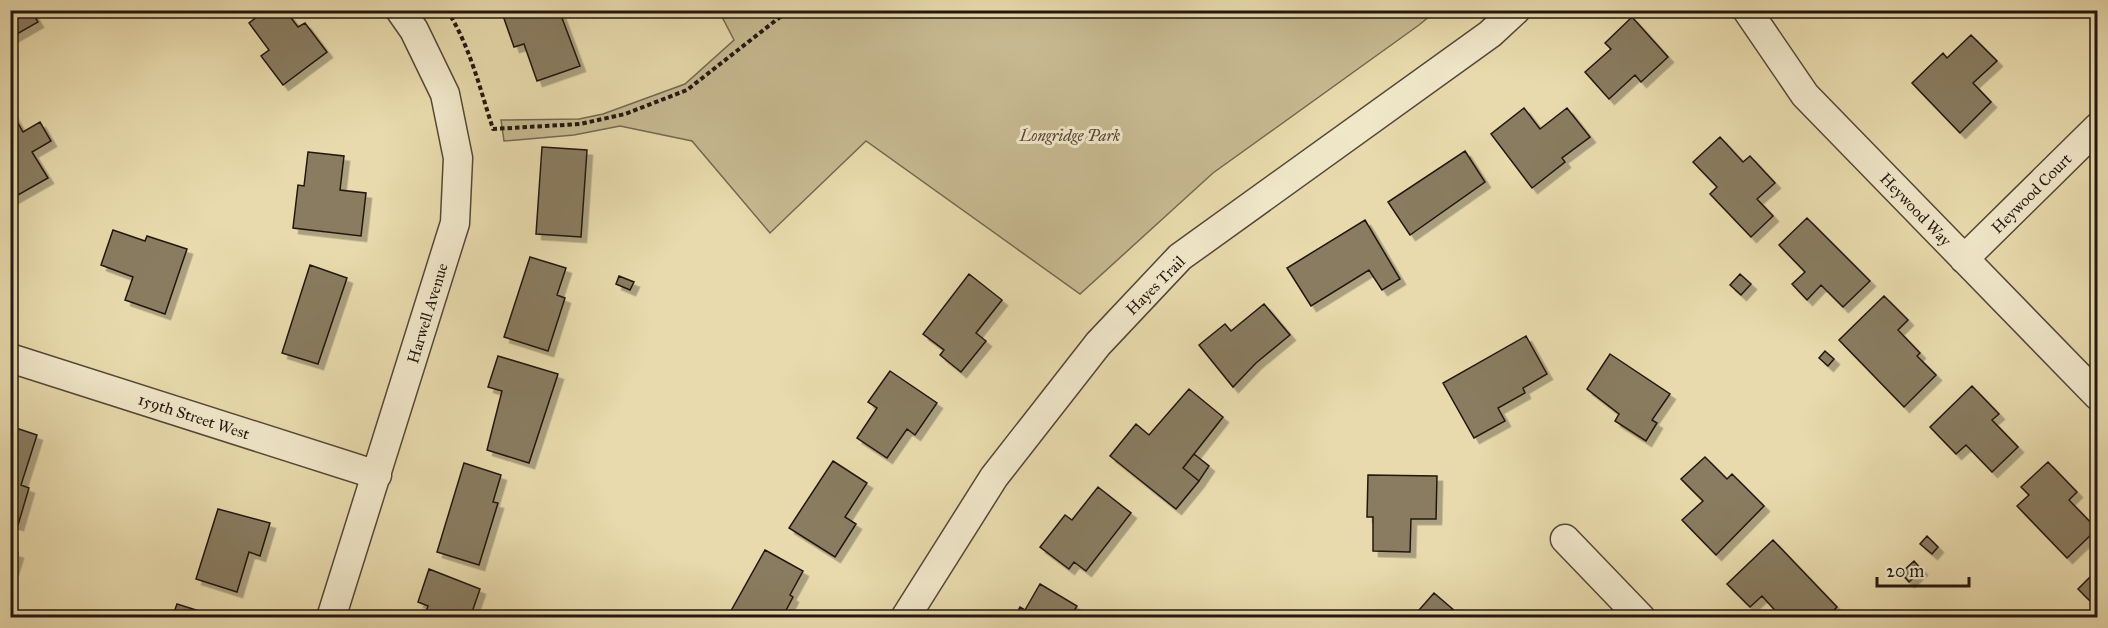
<svg xmlns="http://www.w3.org/2000/svg" width="2108" height="628" font-family="'IM FELL Great Primer',serif">
	<style>
		.green { fill: #c7b991; stroke: #756850; stroke-width: 1.5 }
		.building { fill: #897c61; stroke: #23170f; stroke-width: 1.5; filter: url(#shadow) }
		.lines { fill: none; stroke-linecap: round; stroke-linejoin: round }
		.minor-casing { stroke: #544836; stroke-width: 31 }
		.path { stroke: #23170f; stroke-width: 4; stroke-dasharray: 4.5 3; stroke-linecap: butt }
		.minor { stroke: #f0e7c9; stroke-width: 28 }
		.labels { text-anchor: middle; stroke-width: 6; stroke-linejoin: round; paint-order: stroke }
		.park-label { font-size: 16px; font-style: italic; fill: #544836; stroke: #f0e7c9 }
		.street-label { font-size: 16px; fill: #23170f; stroke: #f0e7c9 }
	</style>
	<defs>
		<filter id="shadow"><feDropShadow dx="5.5" dy="5.5" stdDeviation="0" flood-color="#0004"/></filter>
	</defs>
	<rect width="100%" height="100%" fill="#e8daac"/>
	<filter id="stains"><feTurbulence type="fractalNoise" baseFrequency=".00333" numOctaves="4"/><feColorMatrix values="0 0 0 0 .2 0 0 0 0 .09 0 0 0 0 .02 0 0 0 .5 -.17"/></filter>
	<radialGradient id="worn" r=".72"><stop offset=".6" stop-color="#630" stop-opacity="0"/><stop offset="1" stop-color="#630" stop-opacity=".3"/></radialGradient>
	<path class="green" d="M719,11H1436L1419,25L1213,173L1080,294L866,141L770,233L692,141L620,126L574,135L504,141L501,120L579,119L603,114L685,84L734,40Z"/>
	<path class="building" d="M10,10H31L38,22L10,38Z
		M266,10H285L298,27L305,23L327,52L283,85L261,56L269,50L249,23Z
		M501,10H559L580,66L537,81L524,44L514,47Z
		M1632,17L1668,57L1641,82L1635,75L1609,99L1585,72L1611,49L1605,43Z
		M1971,35L1997,61L1973,83L1991,102L1960,133L1912,83L1943,53L1947,58Z
		M1524,108L1540,129L1567,108L1590,137L1562,158L1565,162L1532,188L1491,134Z
		M11,111L23,132L40,122L51,141L32,152L48,178L11,199Z
		M1720,137L1743,162L1750,156L1775,183L1757,199L1773,216L1751,237L1710,194L1717,187L1693,162Z
		M542,147L587,150L581,237L536,234Z
		M1465,151L1485,182L1410,235L1388,202Z
		M308,152L344,156L340,190L366,193L361,236L293,228L298,185L304,186Z
		M1807,218L1870,281L1843,307L1821,285L1807,300L1792,284L1805,272L1779,245Z
		M1365,220L1400,279L1382,290L1369,270L1311,306L1287,268Z
		M113,230L145,241L147,236L187,249L165,314L125,300L133,277L101,265Z
		M530,257L566,268L557,295L565,298L548,351L504,337Z
		M310,265L347,278L318,364L282,353Z
		M969,274L1002,300L976,333L986,341L961,372L940,355L944,350L923,334Z
		M1740,274L1751,284L1741,295L1730,285Z
		M619,276L634,282L630,290L616,284Z
		M1884,296L1908,320L1898,330L1920,353L1917,356L1936,375L1904,407L1839,340Z
		M1264,304L1290,335L1256,363L1233,387L1199,345L1225,324L1231,331Z
		M1526,336L1547,374L1523,388L1525,393L1498,408L1505,421L1474,438L1443,383Z
		M1825,351L1834,359L1828,366L1819,358Z
		M1610,354L1670,394L1652,420L1657,423L1646,441L1615,421L1619,414L1587,389Z
		M498,356L558,374L529,463L487,450L502,391L488,387Z
		M890,371L937,403L915,435L907,429L887,458L857,438L877,408L868,402Z
		M1972,386L1999,414L1992,420L2018,447L1992,472L1966,445L1956,454L1930,427Z
		M1189,389L1223,417L1183,468L1199,481L1176,509L1110,456L1136,424L1149,435Z
		M10,426L37,435L21,485L29,488L18,525L10,523Z
		M1194,454L1209,466L1199,481L1183,468Z
		M1705,457L1727,479L1732,474L1764,506L1716,555L1682,520L1703,501L1681,479Z
		M833,461L867,483L845,517L856,524L835,557L789,528Z
		M2048,462L2077,492L2069,500L2097,529L2067,558L2017,506L2029,495L2021,487Z
		M464,463L501,475L493,502L498,503L479,565L437,552Z
		M1368,475L1437,476L1436,519H1411L1410,552L1373,551V517H1367Z
		M1098,487L1131,513L1086,571L1074,562L1069,569L1040,547L1065,515L1072,520Z
		M218,509L270,523L260,556L249,552L237,592L196,579Z
		M1927,536L1938,547L1932,554L1920,544Z
		M1773,540L1837,607L1826,618H1782L1762,596L1750,607L1727,584Z
		M10,550L18,553L10,579Z
		M765,550L803,571L790,595L793,597L782,618H727Z
		M1914,561L1922,570L1909,582L1901,573Z
		M429,569L480,589L470,618H424L428,606L418,602Z
		M2098,569V609L2078,589Z
		M1040,584L1077,606L1070,618H1014L1020,607L1025,610Z
		M1434,593L1463,618H1412Z
		M177,604L212,615L211,618H172Z"/>
	<g class="lines">
		<defs>
			<path id="minor" d="M1747,10L1805,95L2098,396
				M1964,259L2098,127
				M10,358L377,475
				M1565,539L1641,618
				M331,618L455,223L458,158L445,94L414,30L400,10
				M905,618L994,477L1098,344L1180,257L1490,34L1516,10"/>
		</defs>
		<use href="#minor" class="minor-casing"/>
		<path class="path" d="M447,10C470,46 480,89 493,129L580,124L625,114L687,90L789,10"/>
		<use href="#minor" class="minor"/>
	</g>
	<g class="labels">
		<g class="park-label">
			<text x="1070" y="141">Longridge Park</text>
		</g>
		<g class="street-label">
			<text transform="translate(2031 193) rotate(-45)" y="6">Heywood Court</text>
			<text transform="translate(1916 209) rotate(46)" y="6">Heywood Way</text>
			<text transform="translate(1155 285) rotate(-45)" y="6">Hayes Trail</text>
			<text transform="translate(427 313) rotate(-73)" y="6">Harwell Avenue</text>
			<text transform="translate(194 416) rotate(18)" y="6">159th Street West</text>
		</g>
	</g>
	<rect width="2108" height="628" fill="none" stroke="#e8daac" stroke-width="36"/>
	<rect x="12" y="12" width="2084" height="604" fill="none" stroke="#23170f" stroke-width="3"/>
	<rect x="18" y="18" width="2072" height="592" fill="none" stroke="#23170f" stroke-width="1.5"/>
	<path d="M1877 577v9h92v-9" fill="none" stroke="#23170f" stroke-width="3"/>
	<text x="1886" y="577" font-size="18" fill="#23170f" stroke="#f0e7c9" stroke-width="4.5" paint-order="stroke">20 m</text>
	<rect width="100%" height="100%" filter="url(#stains)"/>
	<rect width="100%" height="100%" fill="url(#worn)"/>
</svg>
